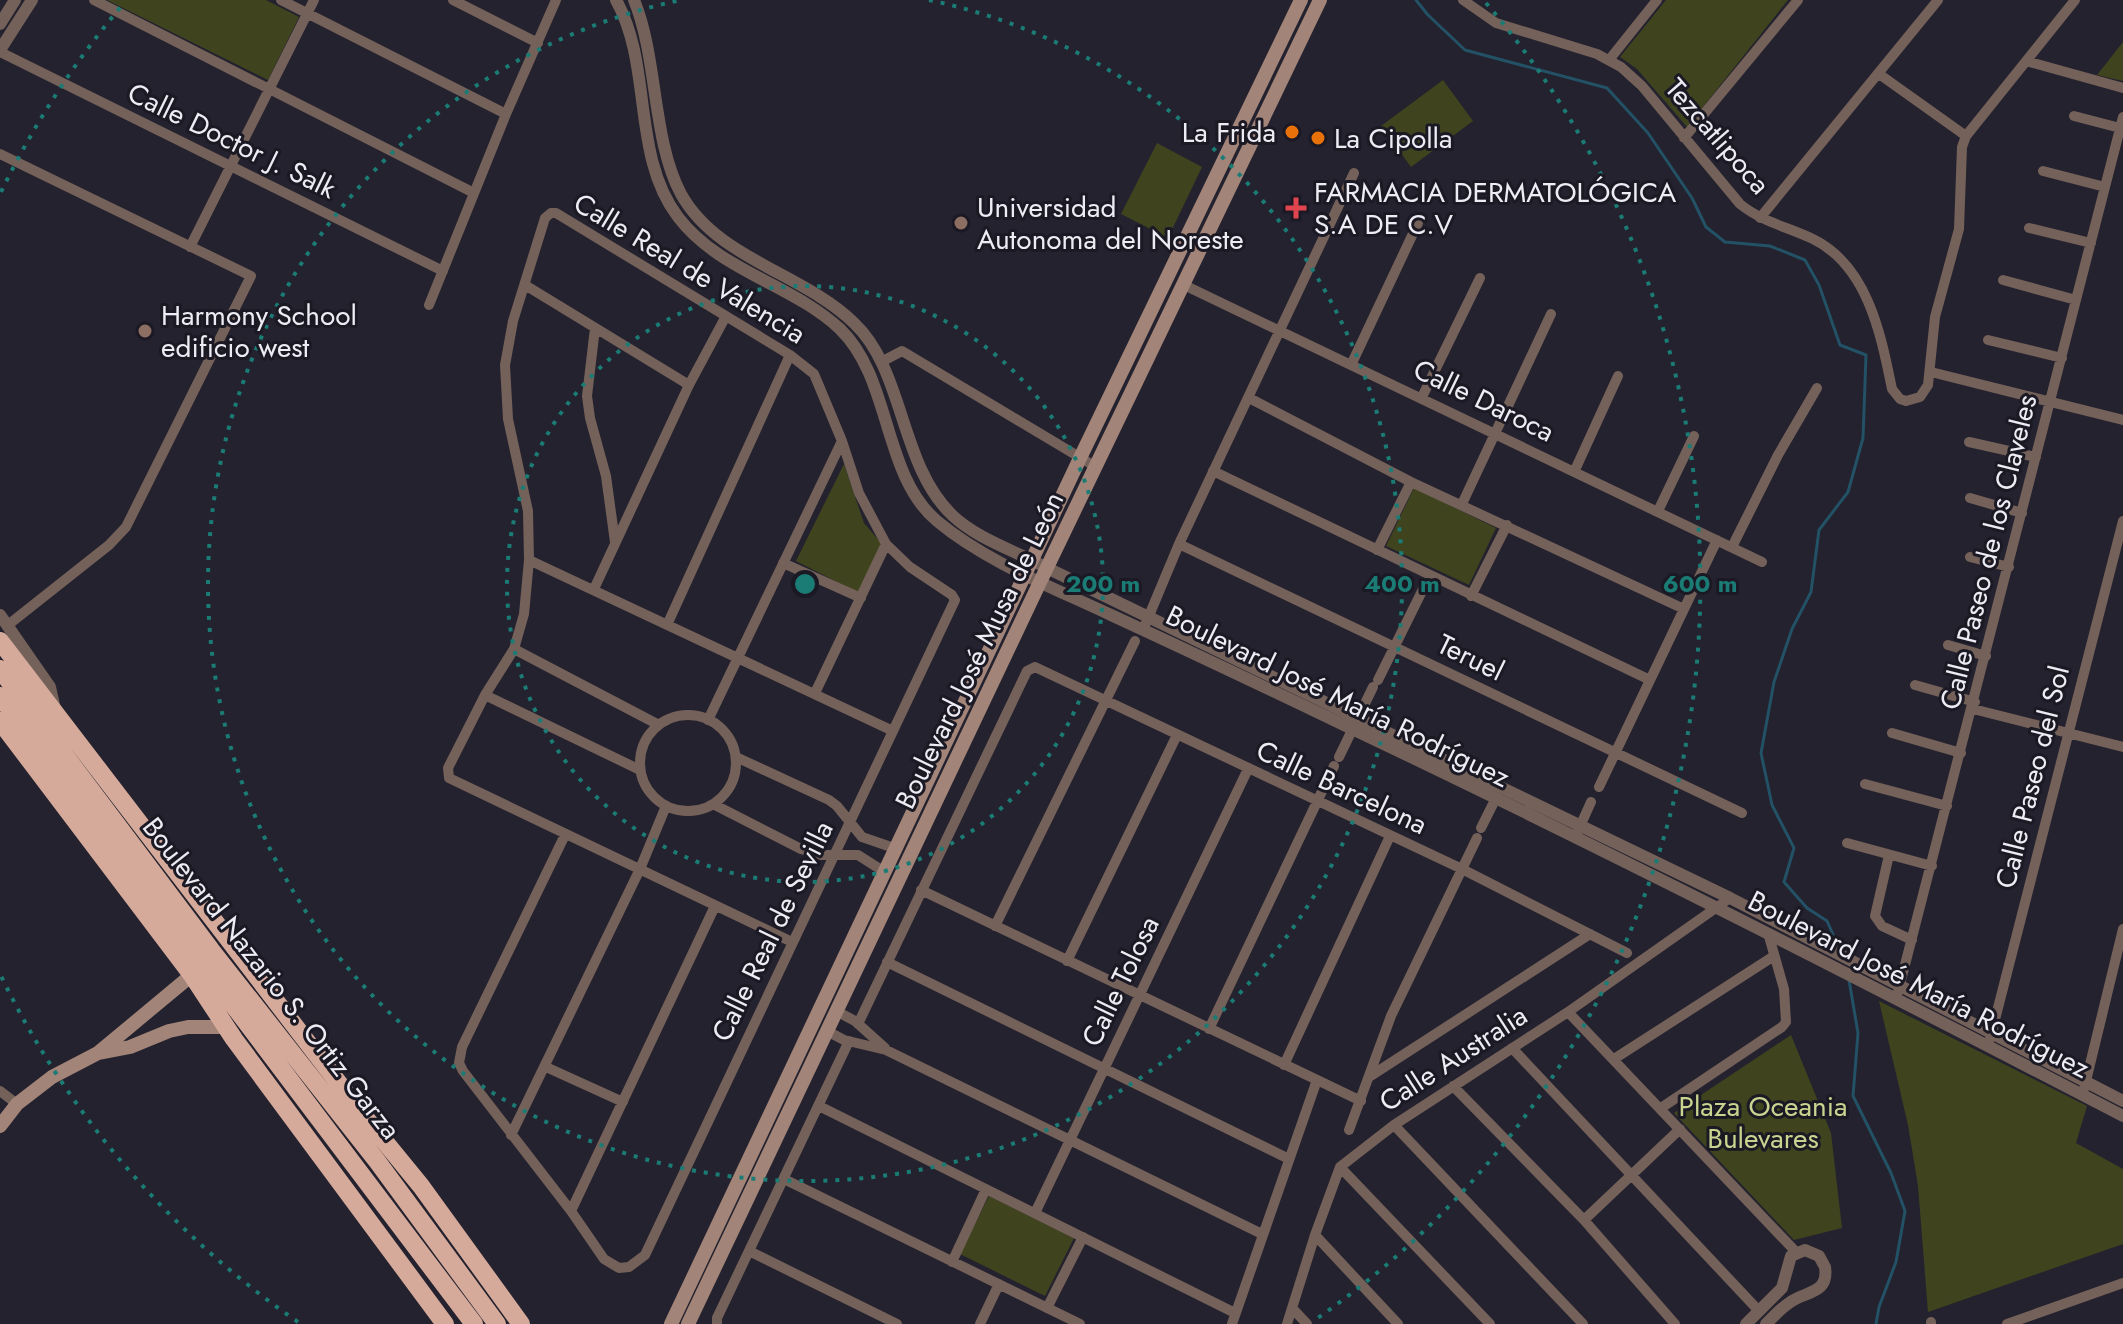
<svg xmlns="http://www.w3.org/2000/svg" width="2123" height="1324" font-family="Jost,sans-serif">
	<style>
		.green { fill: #3f441e }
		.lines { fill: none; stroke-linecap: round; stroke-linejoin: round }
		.stream { stroke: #235165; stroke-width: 3 }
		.minor { stroke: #74615a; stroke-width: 10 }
		.tertiary { stroke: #74615a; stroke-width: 12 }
		.secondary { stroke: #a28478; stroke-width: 14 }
		.trunk { stroke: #d5aa9a; stroke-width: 18 }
		.ring { fill: none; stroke: #1a7c75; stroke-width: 4; stroke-dasharray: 4 8 }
		.food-dot { fill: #e8710a; stroke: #1a1924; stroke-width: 3 }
		.health-dot { fill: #e0444e; stroke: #1a1924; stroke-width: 3 }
		.education-dot { fill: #8d6e63; stroke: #1a1924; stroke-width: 3 }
		.labels { text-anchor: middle; stroke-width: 6; stroke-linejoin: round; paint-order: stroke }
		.poi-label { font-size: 28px; fill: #edecf4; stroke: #1a1924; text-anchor: start }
		.street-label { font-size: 28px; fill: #edecf4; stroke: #1a1924 }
		.park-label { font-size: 28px; fill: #c9d490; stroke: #1a1924 }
		.centre { fill: #1a7c75; stroke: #1a1924; stroke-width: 4 }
		.ring-label { font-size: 24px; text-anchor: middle; font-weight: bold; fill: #1a7c75; stroke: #1a1924; stroke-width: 6; stroke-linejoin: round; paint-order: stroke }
	</style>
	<rect width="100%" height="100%" fill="#24222e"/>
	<path class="green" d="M107,0H266L299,17L268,80Z
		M1666,0H1788L1687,127L1637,69L1620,57Z
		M2123,42V81L2097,75Z
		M1443,80L1473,121L1411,167L1381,126Z
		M1157,143L1202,167L1168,238L1121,214Z
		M844,464L864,523L882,544L859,593L796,561Z
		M1414,488L1496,528L1469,585L1386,546Z
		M1879,1001L2087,1106L2076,1143L2123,1169V1244L1928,1312L1918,1186L1908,1125Z
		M1791,1035L1831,1133L1842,1228L1794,1240L1674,1113Z
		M989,1196L1074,1238L1045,1296L960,1254Z"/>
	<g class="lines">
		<path class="stream" d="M1416,0L1428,15L1465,50L1607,88L1648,133L1692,198L1706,227L1725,242L1770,246L1805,260L1819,285L1840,345L1866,355L1863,438L1848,492L1819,530L1811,592L1792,629L1774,682L1761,753L1772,805L1794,848L1784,882L1807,908L1827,921L1840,950
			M1849,980L1858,1033L1853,1096L1891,1173L1905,1211L1896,1262L1879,1307L1876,1324"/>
		<path class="minor" d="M94,0L474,193
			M281,0L506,114
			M453,0L538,43
			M1463,0L1496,23L1597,54L1621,67L1642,86L1740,204C1762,222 1788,227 1813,239C1868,266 1881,335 1892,389L1900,399L1906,401L1920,397L1928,385L1935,317L1959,229L1962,147L1966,136L2075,0
			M0,52L443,271
			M1609,60L1657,0
			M2026,61L2123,88
			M1879,74L1966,136
			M2074,116L2120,128
			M1684,138L1798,0
			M0,154L251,276L126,527L109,545L8,625
			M2043,171L2105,187
			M1760,218L1938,0
			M2029,228L2091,243
			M190,247L314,0
			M2003,280L2076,300
			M525,285L689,385
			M1184,285L1762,562
			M429,305L506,114L556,0
			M595,328L587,396L590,418L606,476L615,542
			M1988,340L2062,358
			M881,362L902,351L1096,467
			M1352,363L1418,223
			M1931,372L2123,420
			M1422,397L1480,278
			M1249,398L1411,482L1684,609
			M1969,442L2036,457
			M1575,470L1618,376
			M1213,471L1650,680
			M1970,498L2022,513
			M1462,504L1551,314
			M1658,511L1694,436
			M1179,544L1742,813
			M1732,547L1778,455L1817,388
			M1377,550L1411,482
			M1970,557L2009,567
			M529,560L893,731
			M783,563L861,598
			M594,589L689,385L726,316
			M1471,596L1507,525
			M667,625L790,355
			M1143,630L1179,544L1354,173
			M1948,645L1986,656
			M514,649L659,725
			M1378,680L1429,577
			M1915,685L1975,702
			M815,693L886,544
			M485,695L640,770
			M1973,709L2123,747
			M640 763a48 48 0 1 1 96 0a48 48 0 1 1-96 0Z
			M708,720L842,441
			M1892,733L1961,753
			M736,757L829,800L837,806L862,837L894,848
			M1339,757L1373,687
			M1865,784L1947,806
			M1599,787L1717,540
			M713,804L801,849L821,855H858L883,871
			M1481,828L1496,798
			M1577,833L1591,802
			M565,835L462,1047L459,1063L463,1071L571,1211L604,1259L619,1268L629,1267L645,1255L955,600L952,595L910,567L886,544L859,493L842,441L814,374L790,355L556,213H551L545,218L513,321L505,365L508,419L528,511L529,560L524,614L514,649L485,695L448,768L449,778L792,942
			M1847,843L1932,866
			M1889,855L1875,916L1882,926L1912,940
			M921,890L1361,1101
			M995,926L1135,641
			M1067,961L1177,735
			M887,962L1289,1159
			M1898,992L2123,117
			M836,1011L855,1021L885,1048
			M1568,1012L1796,1252
			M858,1024L1027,671L1035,667L1462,869L1627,953
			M1209,1029L1334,766
			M827,1031L844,1040L886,1050L1262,1234
			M1990,1039L2123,521
			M1512,1048L1759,1311
			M1614,1059L1774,956
			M1284,1065L1390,836
			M546,1067L623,1102
			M1369,1077L1590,934
			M1453,1086L1584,1220L1675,1324
			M2084,1089L2123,929
			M0,1091L17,1104
			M819,1106L1235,1313
			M1661,1108L1782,1027L1786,1022L1784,989L1768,933
			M1394,1125L1583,1324
			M1349,1130L1391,1016L1477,838
			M511,1135L640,869L666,806
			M1340,1167L1490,1324
			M784,1179L1080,1324
			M571,1211L715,906
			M1035,1213L1248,769
			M1584,1220L1680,1129
			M1315,1235L1398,1324
			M749,1251L897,1324
			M952,1262L986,1189
			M1047,1308L1083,1237
			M1292,1308L1307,1324
			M1931,1322V1324
			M717,1324V1318L849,1041
			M980,1324L999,1284
			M1232,1324L1317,1080
			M1287,1324L1315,1235L1340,1167L1394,1125L1568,1012L1730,898
			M2007,1324L2123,1283"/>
		<path class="tertiary" d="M616,0C653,66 631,155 678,217C719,271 792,284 840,329C892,379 882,475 937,521C986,562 1054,588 1111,615C1189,651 1267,688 1344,725C1607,850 1865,982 2123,1116
			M634,0C658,58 652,140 681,194C717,259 803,273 854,323C905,371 899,464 952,515C977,539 1016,551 1047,568L1730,898L2123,1101
			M0,24L15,0
			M0,50L32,0
			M0,615L50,687L55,709
			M1746,1324L1782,1288L1791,1256L1805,1250L1819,1256L1825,1267C1829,1293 1808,1291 1792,1301C1782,1307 1774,1316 1766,1324"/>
		<path class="secondary" d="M99,1053L130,1047L169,1031L188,1027H227
			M0,1126L17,1104L52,1077L98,1053L199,969
			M671,1324L1081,456L1301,0
			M688,1324L1040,582L1320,0"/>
		<path class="trunk" d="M0,641L363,1115L421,1186L521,1324
			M0,669L211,950L377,1161L497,1324
			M0,696L474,1324
			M0,721L192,975L234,1039L445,1324"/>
	</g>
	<g class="ring">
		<circle cx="805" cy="584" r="298"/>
		<path d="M929 0A597 597 0 1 1 681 0"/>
		<path d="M298 1322A895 895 0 0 1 1 976M1 192A895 895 0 0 1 124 3M1486 3A895 895 0 0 1 1312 1322"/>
	</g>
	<g class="food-dot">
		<circle cx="1292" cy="132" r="8"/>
		<circle cx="1318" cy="138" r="8"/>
	</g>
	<path class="health-dot" d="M1292 196h8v8h8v8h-8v8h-8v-8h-8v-8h8z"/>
	<g class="education-dot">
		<circle cx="961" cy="223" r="8"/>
		<circle cx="145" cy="331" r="8"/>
	</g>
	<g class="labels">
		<g class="poi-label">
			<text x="1276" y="142" text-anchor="end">La Frida</text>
			<text x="1334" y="148">La Cipolla</text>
			<text x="1314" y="202">FARMACIA DERMATOLÓGICA<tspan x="1314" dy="32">S.A DE C.V</tspan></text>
			<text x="977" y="217">Universidad<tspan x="977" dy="32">Autonoma del Noreste</tspan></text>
			<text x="161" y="325">Harmony School<tspan x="161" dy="32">edificio west</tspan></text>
		</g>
		<g class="street-label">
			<text transform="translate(1718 136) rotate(49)" y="10">Tezcatlipoca</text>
			<text transform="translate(232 140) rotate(26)" y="10">Calle Doctor J. Salk</text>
			<text transform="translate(690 268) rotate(31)" y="10">Calle Real de Valencia</text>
			<text transform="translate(1484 400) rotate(26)" y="10">Calle Daroca</text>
			<text transform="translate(1988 552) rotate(-76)" y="10">Calle Paseo de los Claveles</text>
			<text transform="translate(979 650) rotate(-64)" y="10">Boulevard José Musa de León</text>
			<text transform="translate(1471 657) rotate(26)" y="10">Teruel</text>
			<text transform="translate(1338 696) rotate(26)" y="10">Boulevard José María Rodríguez</text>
			<text transform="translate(2032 777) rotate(-76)" y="10">Calle Paseo del Sol</text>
			<text transform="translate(1342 787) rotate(25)" y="10">Calle Barcelona</text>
			<text transform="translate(772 931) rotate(-64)" y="10">Calle Real de Sevilla</text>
			<text transform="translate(272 978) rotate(52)" y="10">Boulevard Nazario S. Ortiz Garza</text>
			<text transform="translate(1120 981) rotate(-64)" y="10">Calle Tolosa</text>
			<text transform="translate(1919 984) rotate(27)" y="10">Boulevard José María Rodríguez</text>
			<text transform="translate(1453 1058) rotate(-33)" y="10">Calle Australia</text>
		</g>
		<g class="park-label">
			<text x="1763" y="1116">Plaza Oceania<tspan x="1763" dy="32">Bulevares</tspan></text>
		</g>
	</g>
	<circle cx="805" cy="584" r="12" class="centre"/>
	<g class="ring-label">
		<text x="1103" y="592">200 m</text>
		<text x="1402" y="592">400 m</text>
		<text x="1700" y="592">600 m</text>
	</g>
</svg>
